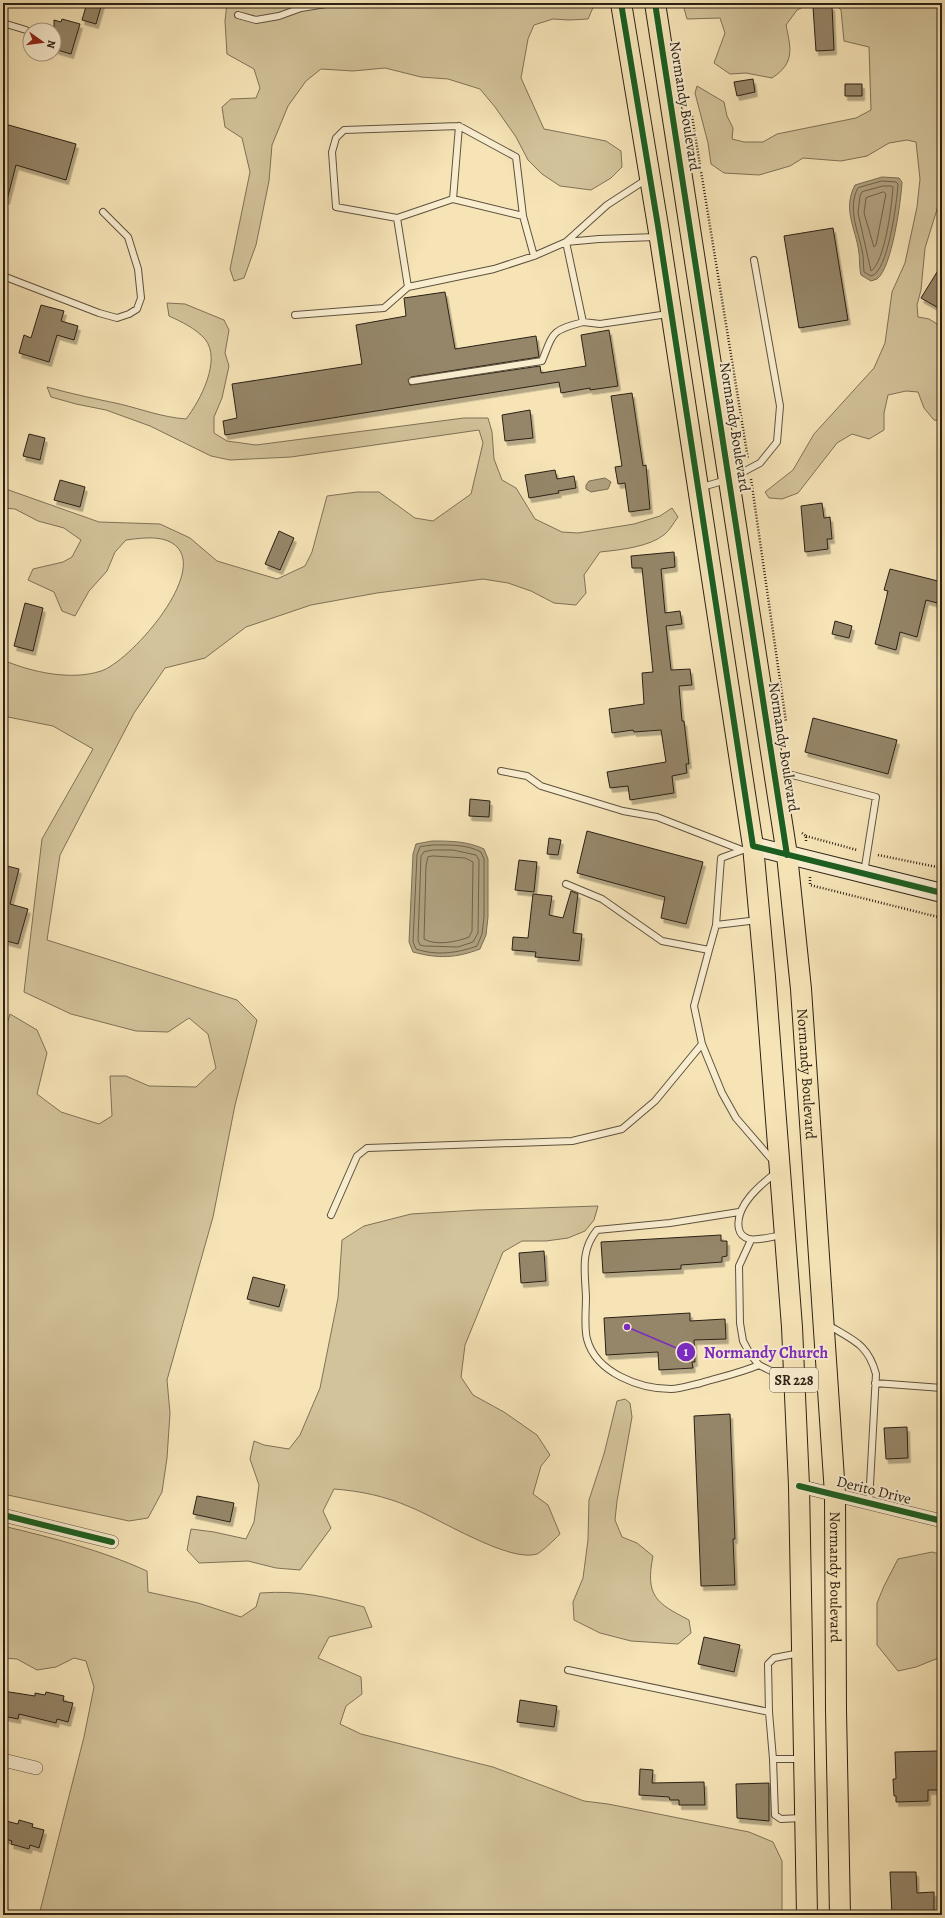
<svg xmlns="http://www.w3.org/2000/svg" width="945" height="1918" font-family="Alegreya,serif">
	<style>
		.green { fill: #d3c39b; stroke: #7f7258 }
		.water { fill: #b1a280; stroke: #7b6e55 }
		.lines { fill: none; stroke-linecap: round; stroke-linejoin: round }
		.shore { stroke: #6e624a; stroke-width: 1 }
		.building { fill: #958669; stroke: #2b2115; filter: url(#shadow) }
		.lane-casing { stroke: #5e523e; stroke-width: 8 }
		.street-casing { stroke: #5e523e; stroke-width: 14 }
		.secondary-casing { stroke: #2b2115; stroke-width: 20 }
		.primary-casing { stroke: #2b2115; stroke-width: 22 }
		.path { stroke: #2b2115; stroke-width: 2.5; stroke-dasharray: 1 2; stroke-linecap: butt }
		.lane { stroke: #f9edd0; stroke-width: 6 }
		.street { stroke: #f9edd0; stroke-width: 13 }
		.secondary { stroke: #f9edd0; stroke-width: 18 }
		.primary { stroke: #f6e4b7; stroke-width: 20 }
		.cycleway-casing { stroke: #f9edd0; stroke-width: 8 }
		.cycleway { stroke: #1b5e20; stroke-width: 6 }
		.labels { text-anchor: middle; stroke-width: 4; stroke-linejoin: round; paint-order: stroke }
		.shield { fill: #f9edd0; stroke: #695e4d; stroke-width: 1 }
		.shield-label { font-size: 14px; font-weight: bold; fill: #2b2115 }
		.street-label { font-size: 15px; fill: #2b2115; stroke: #f9edd0 }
		.leader { fill: none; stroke: #7b2cbf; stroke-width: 1.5 }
		.callout-dot { fill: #7b2cbf; stroke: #f9edd0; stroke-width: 1.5 }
		.mark-label { font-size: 12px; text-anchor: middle; font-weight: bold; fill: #fff }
		.callout-label { font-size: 16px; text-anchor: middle; font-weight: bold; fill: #7b2cbf; stroke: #f9edd0; stroke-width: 4; stroke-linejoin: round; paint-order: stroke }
	</style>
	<defs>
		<filter id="shadow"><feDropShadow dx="2.5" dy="4.5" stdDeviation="0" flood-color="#0004"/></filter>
	</defs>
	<rect width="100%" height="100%" fill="#f6e4b7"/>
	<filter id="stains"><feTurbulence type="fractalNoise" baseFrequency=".005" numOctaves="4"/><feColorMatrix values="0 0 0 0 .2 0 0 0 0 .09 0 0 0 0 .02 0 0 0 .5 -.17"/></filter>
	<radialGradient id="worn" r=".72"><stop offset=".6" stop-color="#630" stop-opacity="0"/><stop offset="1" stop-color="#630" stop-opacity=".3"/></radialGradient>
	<path class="green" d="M227,3H595L588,19L569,20L553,19L534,25L528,39L521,78L544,129L606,141L621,151L622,167L611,178L591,190L560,186L542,174L528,160L516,137L495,107L480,89L448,79L421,77L385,68L353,71L321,69L306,81L288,106L272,145L269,181L256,245L244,278L234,281L230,269L250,172L242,138L225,127L222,107L231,99L256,98L260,88L254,69L227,54L225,21Z
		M687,3H812L797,10L786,25C791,49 795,63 772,78L746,73L730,74L714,63L725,33L720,18L687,19L684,8Z
		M834,3H942V200L939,203L925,248L921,290L917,305L918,317L929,319L942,327V421L934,420L924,408L918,392L906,391L888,395L884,413V430L869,439L852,434L837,443L798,493L782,499L769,498L765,492L793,470L814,434L874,368L885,343L892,292L905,263L917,207L920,179L916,142L907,140L889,143L867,156L841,161L803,158L790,166L759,175L724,173L711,164L708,143L695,93L697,86L724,102L727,116L733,128L732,139L744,142H763L777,134L856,118L871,110L869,47L844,41L841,10Z
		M167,303L185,304L224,320L229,330L225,353L229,366L222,398L214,417V433L227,441L256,445L464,418H488L492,432L494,459L502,480L516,488L535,519L562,532L578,533L634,524L660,516L672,508L678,517C674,522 670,530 665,534C650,547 619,550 600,552L584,575L586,593L576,605L554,603L531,591L508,583L483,579L377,593L311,605L246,627L205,658L165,668L134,713L60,855L47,940L237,1000L257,1020L235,1105L213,1217L167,1380L170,1413L167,1458L162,1492L148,1518L129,1521L3,1494V1038L10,1014L37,1030L47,1053L37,1094L61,1112L99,1124L112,1116L110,1076H126L149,1086L196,1087L216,1068L208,1034L189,1018L168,1032L136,1031L71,1014L24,992L42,839L93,749L53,726L3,716V660C31,672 71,681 101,671C129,662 204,578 178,548C166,534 142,538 126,540L115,552L107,571L89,591L75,616L62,611L54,592L28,580L33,569L63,562L72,557L81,540L64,528L38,521L15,509L3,508V488L99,522L160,524L190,538L217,561L277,579L305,566L312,552L327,496L357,492H379L415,518L433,521L471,494L483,443L479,430L291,457L230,460L211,456L150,426L106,410L76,404L51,397L47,387C72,394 96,399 120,404C144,410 162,417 186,419C200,401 222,360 205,339C195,328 182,322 169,316Z
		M598,1206L594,1220L585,1231L568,1238L546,1241H522L503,1252L465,1345L461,1377L473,1395L504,1412L537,1435L550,1455L541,1466L533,1494L548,1505L560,1534C555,1539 543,1551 537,1554C509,1563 438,1518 410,1507C385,1496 360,1491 334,1489L323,1511L331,1528L300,1570L276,1568L248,1561L199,1563L187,1550L191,1529L214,1532L246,1539L254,1522L259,1485L250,1459L254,1441L264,1445L289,1449L300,1435L320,1388L338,1298L342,1240L364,1226L411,1214L477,1210Z
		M625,1399L630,1403L632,1417L617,1501L615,1520L622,1537L637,1543L653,1556C645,1596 656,1603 689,1620L691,1633L678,1644L631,1641L600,1633L574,1620L573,1602L583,1578L588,1540L589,1500L604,1454L617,1401Z
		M3,1526C53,1538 101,1550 147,1571L148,1592L198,1603L241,1617L256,1607L260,1593C300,1590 327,1597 364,1607L372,1627L329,1637L318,1658L361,1677L362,1694L346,1706L340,1724L361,1734L493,1767L584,1801L608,1804L749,1832L773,1842L782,1861V1915H39L84,1737L94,1687L86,1661L74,1658L56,1667L37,1670L17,1659L3,1658Z
		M932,1552L942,1555V1660L936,1659L916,1667L898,1671L877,1645V1603L884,1586L898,1559Z"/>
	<path class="water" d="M882,177L899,178L902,182C901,201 892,268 877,279C875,280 873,280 871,281L861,275C859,268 860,260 859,253C856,228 842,210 855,185Z
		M605,478L611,482L608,489L591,492L586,489V485L589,481Z
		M432,841C450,841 467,841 484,849L488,859V917L486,935L480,949C456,958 439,959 413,952L409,942L413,854L416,844Z"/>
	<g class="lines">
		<path class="shore" d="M882,181L896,182L898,184C897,201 888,273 871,276L864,272C863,265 864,257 862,250C858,231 847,207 858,188Z
			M883,186H891L893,187C892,204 885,262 871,271L858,213L860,196L862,192Z
			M884,192L886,194L876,245L874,247L864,213L866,198Z
			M433,845C449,845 466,844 481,852L484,859V917L482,934L477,946C458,953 436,956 416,949L413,942L417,855L420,847Z
			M433,850H453L476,855L479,860L478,933L473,942L458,947L424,946L420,945L418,940L421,856L424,852Z
			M434,856L465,858L473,862L472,931L469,937C457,942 435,946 424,939L426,866L428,857Z"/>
	</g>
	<path class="building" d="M87,3H102L96,24L82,20Z
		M832,6L834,50L816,51L813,7Z
		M62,19L80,24L71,54L54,49V20L61,22Z
		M753,79L755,92L737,96L734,82Z
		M845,84H862V96H845Z
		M5,124L76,144L66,180L16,165L7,200L3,199V132Z
		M833,228L848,320L799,328L784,236Z
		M942,264V310L921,298Z
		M445,292L455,349L536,336L539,357L411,377L408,380L410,385L540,366L541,373L586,366L581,335L609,330L618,386L590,390V388L561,393L559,382L225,435L223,421L237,418L232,384L362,364L356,325L406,316L404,298Z
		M41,305L64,311L61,321L78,326L74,340L57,335L49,362L19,353L24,335L31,338Z
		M632,393L643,466L646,465L650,509L629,512L625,483L618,484L615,467L622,466L611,396Z
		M530,410L533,438L505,441L502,415Z
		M29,434L45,438L40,460L23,456Z
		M555,470L557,479L574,476L576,488L558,491L559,493L529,498L525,475Z
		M60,480L85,487L80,507L54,500Z
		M822,503L824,518L830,517L832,539H827L828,549L805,552L801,506Z
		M279,531L294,538L280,570L265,564Z
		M674,552L675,567L661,569L665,613L680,611L682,624L666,626L671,670L690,669L692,685L679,686L682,721H684L689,764H686L687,773L672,776L674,793L630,800L628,786L610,788L607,772L666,762L661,730L634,732L633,730L612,733L609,709L644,704L642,673L653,672L642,568H632L631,556Z
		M890,569L942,582L937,603L926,600L917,637L900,632L896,650L875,644L888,591L884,590Z
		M25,603L43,608L33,651L14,646Z
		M835,621L852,626L849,638L832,634Z
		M813,718L897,740L888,774L805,752Z
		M470,799L490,801L489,817L469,816Z
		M587,831L703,862L686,924L661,918L665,897L577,873Z
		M549,838L561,840L558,855L547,854Z
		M519,860L537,862L534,892L515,890Z
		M3,865L19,869L10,904L28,909L18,944L3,940Z
		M571,891L578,894L573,933L582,934L579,961L535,957L536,952L512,950L513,937L528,938L533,894L552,896L549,915L563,918Z
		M721,1235V1241H727V1256L722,1257V1262L681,1265V1269L603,1273L601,1242Z
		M544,1251L546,1281L521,1283L519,1253Z
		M253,1277L285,1285L279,1307L247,1299Z
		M690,1313V1321L725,1319L726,1339L694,1340L695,1362H692L693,1368L659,1370L658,1352L606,1355L604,1318Z
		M730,1414L735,1539H733L735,1585L701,1586L694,1416Z
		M907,1427L908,1458L886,1459L884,1428Z
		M197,1496L234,1503L230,1522L193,1514Z
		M704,1637L740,1645L734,1672L698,1664Z
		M3,1691L35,1696V1693L45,1695L46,1692L64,1696L63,1701L73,1703L68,1722L57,1719L56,1723L19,1714L18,1719L3,1716Z
		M520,1700L557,1706L554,1727L517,1722Z
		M938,1751L939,1790H928V1801L896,1802V1796H894L893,1779H896L895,1752Z
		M640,1769L653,1770L652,1783L704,1782L705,1805H679V1800H670L669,1797L639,1795Z
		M769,1783V1821L737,1818L736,1784Z
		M19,1820L33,1824L32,1827L44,1830L39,1848L30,1845L29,1849L11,1844L12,1841L3,1838L6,1821L18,1824Z
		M890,1872H916L917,1893L934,1892V1915H892Z"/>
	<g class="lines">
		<defs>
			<path id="lane" d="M238,15L256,20L279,16L301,8L332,3
				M3,23L26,30
				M459,126L516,157L523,216
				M453,199L523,216L534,256
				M397,218L336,207L332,152L336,138L344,130L459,126L453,199L397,218L408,287L494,269L534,256L566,242L599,239L656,237
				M566,242L583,322L600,324L668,314
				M566,242L607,205L647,179
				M3,276L99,313L117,318L129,314L137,309L141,298L138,269L128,237L103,212
				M295,315L384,308L408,287
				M412,381L542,361C554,331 551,331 583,322
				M702,487L730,479L760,463L777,442L780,406L754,260
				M501,771L527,776L541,786L623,811L657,817L742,850
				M777,771L876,797L864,873
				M566,884L602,899L662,941L709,950L716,925L758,920
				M716,925L721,858L743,850
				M709,950L694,1006L702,1044L722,1093L736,1118L774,1162
				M777,1172C761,1184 734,1206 739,1229C740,1234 743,1237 749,1239C758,1241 774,1236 783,1235
				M739,1212L670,1223L597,1230C580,1251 585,1271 586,1297C586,1310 584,1327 587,1339C596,1373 640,1389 671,1389C681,1389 691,1385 701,1383C721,1377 740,1373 759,1365
				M331,1215L357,1156L367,1148L572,1141L622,1129L655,1101L702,1044
				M751,1240L739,1266L740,1323L743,1341L750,1354L759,1365L771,1371H791
				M828,1325C853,1340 868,1344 876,1374L869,1503
				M875,1383L942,1388
				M800,1653L774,1658L768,1664L769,1712L773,1759H802
				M568,1670L769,1712
				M773,1759L775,1815L781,1819L802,1818"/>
			<path id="street" d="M799,1486L942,1521
				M3,1515L112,1542
				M3,1760L36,1768"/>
			<path id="secondary" d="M753,846L942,893"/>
			<g id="primary">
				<path d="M621,3L658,226L753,846L765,977L792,1327L799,1486L807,1915"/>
				<path id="s1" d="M655,3L787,855L801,989L835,1494L836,1710L840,1915"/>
			</g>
		</defs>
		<use href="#lane" class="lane-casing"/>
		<use href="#street" class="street-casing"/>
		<use href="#secondary" class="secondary-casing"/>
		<use href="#primary" class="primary-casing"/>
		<path class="path" d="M692,116L748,459
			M751,479L786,722
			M802,833L806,836V842
			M806,836L857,850
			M878,855L942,868
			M810,877V885L942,918"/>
		<use href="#lane" class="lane"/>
		<use href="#street" class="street"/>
		<use href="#secondary" class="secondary"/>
		<use href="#primary" class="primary"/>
		<defs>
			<path id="cycleway" d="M621,3L658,226L753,846L942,893
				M655,3L787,855
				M799,1486L942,1521
				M3,1515L112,1542"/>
		</defs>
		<use href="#cycleway" class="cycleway-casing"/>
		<use href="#cycleway" class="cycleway"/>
	</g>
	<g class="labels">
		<rect class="shield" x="770" y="1368" width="48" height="24" rx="3"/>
		<g class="shield-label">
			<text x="794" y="1385">SR 228</text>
		</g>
		<g class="street-label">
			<text transform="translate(685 106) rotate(81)" y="5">Normandy Boulevard</text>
			<text transform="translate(735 427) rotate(81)" y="5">Normandy Boulevard</text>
			<text transform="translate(784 747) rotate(81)" y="5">Normandy Boulevard</text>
			<text dy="5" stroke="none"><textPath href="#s1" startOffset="1082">Normandy Boulevard</textPath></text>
			<text transform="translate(874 1490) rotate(14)" y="5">Derito Drive</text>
			<text dy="5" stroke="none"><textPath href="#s1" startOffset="1586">Normandy Boulevard</textPath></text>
		</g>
	</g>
	<path class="leader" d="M627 1327L686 1352"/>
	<g class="callout-dot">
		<circle cx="627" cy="1327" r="4"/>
		<circle cx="686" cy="1352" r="10"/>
	</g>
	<g class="mark-label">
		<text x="686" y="1356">1</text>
	</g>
	<g class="callout-label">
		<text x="766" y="1358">Normandy Church</text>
	</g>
	<rect width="945" height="1918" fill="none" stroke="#f6e4b7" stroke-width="16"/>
	<rect x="4" y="4" width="937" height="1910" fill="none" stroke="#2b2115" stroke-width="2"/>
	<rect x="8" y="8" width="929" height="1902" fill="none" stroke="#2b2115"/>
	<g transform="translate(42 42) rotate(104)"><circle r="19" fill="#f9edd0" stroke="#a79b85"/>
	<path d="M0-3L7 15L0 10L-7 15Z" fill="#8f2418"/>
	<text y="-6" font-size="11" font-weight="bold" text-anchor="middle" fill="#2b2115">N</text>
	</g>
	<rect width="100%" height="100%" filter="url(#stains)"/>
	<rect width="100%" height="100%" fill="url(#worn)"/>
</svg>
